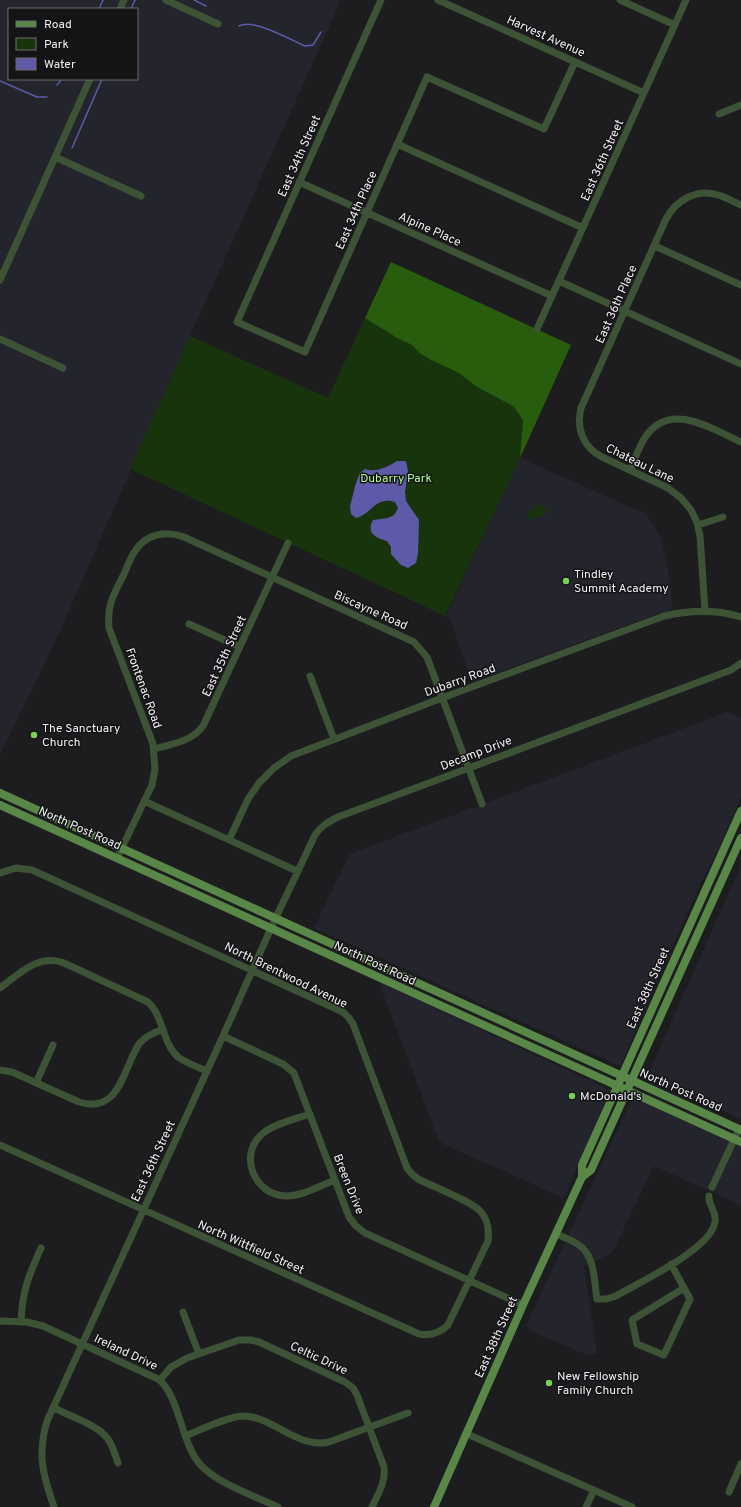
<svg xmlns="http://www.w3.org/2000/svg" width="741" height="1507" font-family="Overpass,sans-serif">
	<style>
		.built { fill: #24242d; fill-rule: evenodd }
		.green { fill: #18340c }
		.forest { fill: #275d0c }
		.water { fill: #5e5aa9 }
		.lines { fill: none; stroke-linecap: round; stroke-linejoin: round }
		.stream { stroke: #5e5aa9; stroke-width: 1.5 }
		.minor { stroke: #3d5335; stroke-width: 7 }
		.major { stroke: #598748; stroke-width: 8 }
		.poi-dot { fill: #7ad157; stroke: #141417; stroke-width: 1.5 }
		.labels { text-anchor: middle; stroke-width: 3; stroke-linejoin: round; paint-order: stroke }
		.street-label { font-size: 12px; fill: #f0f0f2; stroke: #141417 }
		.park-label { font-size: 12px; fill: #b1fc96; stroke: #141417 }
		.poi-label { font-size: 12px; fill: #f0f0f2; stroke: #141417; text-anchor: start }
	</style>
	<rect width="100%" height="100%" fill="#1d1d20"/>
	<path class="built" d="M0,0H341L190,336L54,644L0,755ZM9,9H137V79H9Z
		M520,458L646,514L660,536L666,556L673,610L657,614L472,682L450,619L446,616Z
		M728,712L741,718V797L718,850L699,886L620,1066L314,928L350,854Z
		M741,865V1119L648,1075Z
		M384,984L610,1090L562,1202L560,1196L443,1144L438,1138L380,985Z
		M633,1097L741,1146V1205L654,1166L612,1253L584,1266L597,1354L587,1355L531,1331L526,1326Z"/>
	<path class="green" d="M365,318L397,338L412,345L421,354L431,360L459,373L477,387L513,406L523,420L520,458L445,616L130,469L190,336L328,398Z
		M540,504L547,511L542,517L537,516L532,520L527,518L529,511Z"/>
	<path class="forest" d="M391,262L571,345L520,458L523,420L513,406L477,387L459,373L431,360L421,354L412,345L397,338L365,318Z"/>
	<path class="water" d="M397,461H406L408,471L405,492L406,501L419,520L418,553L416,563L408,568L401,565L391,554V547L387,541C375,538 366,532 373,520C384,518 394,520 398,508L395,502C375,496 372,514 356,518L351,514L350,506L356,483L360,473L365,469C376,473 387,467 397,461Z"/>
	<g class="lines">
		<path class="stream" d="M194,0L206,6
			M99,9L103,0
			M131,9L135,0
			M239,26C253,18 291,40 305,46L313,45L321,32
			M0,81L37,97H47
			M57,85L62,79
			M72,148L102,79"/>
		<path class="minor" d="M166,0L218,24
			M381,0L237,322L305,352L427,77L544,129L575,62
			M438,0L644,93
			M620,0L675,25
			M120,9L124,0
			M719,114L741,105
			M397,144L583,228
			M55,157L141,196
			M299,182L552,296
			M655,246L741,285
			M0,280L90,79
			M559,281L741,364
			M537,329L686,0
			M0,339L63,368
			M630,470C635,459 639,446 646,436C671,401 712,429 741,442
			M698,525L723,517
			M705,611L700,536L697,522L691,510L681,498L668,488L602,457C583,447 576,429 581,408L666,219C676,200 697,188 718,195C726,197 734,202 741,205
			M189,624L240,647
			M310,676L334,739
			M154,749C172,744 191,742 203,726L288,543
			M144,801L297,871
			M229,840L248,799L259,783L274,768L291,756L442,698L664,616C690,610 715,609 741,617
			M117,858L152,785L155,769L153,744L109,628C107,605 113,596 123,576C127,568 130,558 135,551C146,534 166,530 184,537L414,642L427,657L482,804
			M0,873L16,868L32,870L343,1012L349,1018L353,1024L407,1168L412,1174L418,1179C430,1185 443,1190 455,1196C477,1206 491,1213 488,1241L448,1325C440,1333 430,1336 419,1334L0,1145
			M0,988C19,974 39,953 64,963L148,1002C164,1017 162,1043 178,1057C186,1063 198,1067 207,1071
			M223,1036L283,1064L294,1073L349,1217L356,1226L365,1233L523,1305
			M0,1070L12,1072L79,1102C120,1115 123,1068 139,1044C145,1036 154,1033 163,1029
			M36,1083L53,1045
			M310,1114C296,1119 273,1124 262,1134C238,1155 254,1195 286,1196C302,1196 320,1186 335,1180
			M712,1187L739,1129
			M556,1234C564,1237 572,1240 579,1245C595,1256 594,1281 597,1299H606L616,1296C640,1282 711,1249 715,1222C717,1212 708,1205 709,1196
			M671,1264L684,1288
			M684,1288L690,1299L664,1355L637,1344L632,1320Z
			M183,1312L199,1354
			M0,1321L27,1322L43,1326L158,1379C179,1394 181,1442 199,1463C215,1483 255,1496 278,1507
			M21,1322C22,1291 29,1275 41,1248
			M160,1380L171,1367L187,1358L239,1340H251L259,1342L345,1382L353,1388L357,1395L384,1467C386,1482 378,1494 372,1507
			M54,1408C70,1416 98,1425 108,1439C113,1446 115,1455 118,1463
			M467,1434L632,1507
			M185,1436C201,1430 228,1416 244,1416C274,1417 297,1449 329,1442L408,1413
			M729,1492L741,1464
			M54,1507C43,1475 37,1455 47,1421L223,1036L271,928L315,835C321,826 328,822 338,817L731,670L741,663
			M586,1507L594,1490"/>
		<path class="major" d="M0,793L741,1130
			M0,805L741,1142
			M582,1177L591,1170L741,838
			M434,1507L523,1305L582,1177V1165L741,811"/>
	</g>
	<g class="poi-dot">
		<circle cx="566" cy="581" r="4"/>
		<circle cx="34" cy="735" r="4"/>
		<circle cx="572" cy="1096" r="4"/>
		<circle cx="549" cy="1383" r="4"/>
	</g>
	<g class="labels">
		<g class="street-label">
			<text transform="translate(546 36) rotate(24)" y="4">Harvest Avenue</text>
			<text transform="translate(299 156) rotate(-66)" y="4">East 34th Street</text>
			<text transform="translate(602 160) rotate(-66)" y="4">East 36th Street</text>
			<text transform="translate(356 210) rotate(-66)" y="4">East 34th Place</text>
			<text transform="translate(430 229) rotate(24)" y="4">Alpine Place</text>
			<text transform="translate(616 304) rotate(-66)" y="4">East 36th Place</text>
			<text transform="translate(640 463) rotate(26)" y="4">Chateau Lane</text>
			<text transform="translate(371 610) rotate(24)" y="4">Biscayne Road</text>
			<text transform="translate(224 656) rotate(-65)" y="4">East 35th Street</text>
			<text transform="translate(460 680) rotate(-20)" y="4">Dubarry Road</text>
			<text transform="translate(144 688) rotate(70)" y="4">Frontenac Road</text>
			<text transform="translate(476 753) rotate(-21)" y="4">Decamp Drive</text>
			<text transform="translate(80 828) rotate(24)" y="4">North Post Road</text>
			<text transform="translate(375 963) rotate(25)" y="4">North Post Road</text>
			<text transform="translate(286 975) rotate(26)" y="4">North Brentwood Avenue</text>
			<text transform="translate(648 988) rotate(-66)" y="4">East 38th Street</text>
			<text transform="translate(681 1090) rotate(24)" y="4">North Post Road</text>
			<text transform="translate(153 1161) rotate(-65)" y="4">East 36th Street</text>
			<text transform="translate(349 1184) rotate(68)" y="4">Breen Drive</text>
			<text transform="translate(251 1247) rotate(24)" y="4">North Wittfield Street</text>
			<text transform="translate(496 1337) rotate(-66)" y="4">East 38th Street</text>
			<text transform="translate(126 1352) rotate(25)" y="4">Ireland Drive</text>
			<text transform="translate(319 1358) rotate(25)" y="4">Celtic Drive</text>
		</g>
		<g class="park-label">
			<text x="396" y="482">Dubarry Park</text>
		</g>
		<g class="poi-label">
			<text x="574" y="578">Tindley<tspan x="574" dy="14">Summit Academy</tspan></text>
			<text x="42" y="732">The Sanctuary<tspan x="42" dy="14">Church</tspan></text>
			<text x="580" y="1100">McDonald's</text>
			<text x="557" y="1380">New Fellowship<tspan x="557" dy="14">Family Church</tspan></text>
		</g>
	</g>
	<rect x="8" y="8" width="130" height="72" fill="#141417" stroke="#6c6c6f"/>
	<rect x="16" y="21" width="20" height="6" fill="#598748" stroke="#6c6c6f"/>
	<text x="44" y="28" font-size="12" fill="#f0f0f2">Road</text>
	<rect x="16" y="38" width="20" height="12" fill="#18340c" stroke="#6c6c6f"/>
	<text x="44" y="48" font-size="12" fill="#f0f0f2">Park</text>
	<rect x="16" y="58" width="20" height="12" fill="#5e5aa9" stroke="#6c6c6f"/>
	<text x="44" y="68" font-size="12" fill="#f0f0f2">Water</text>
</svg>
